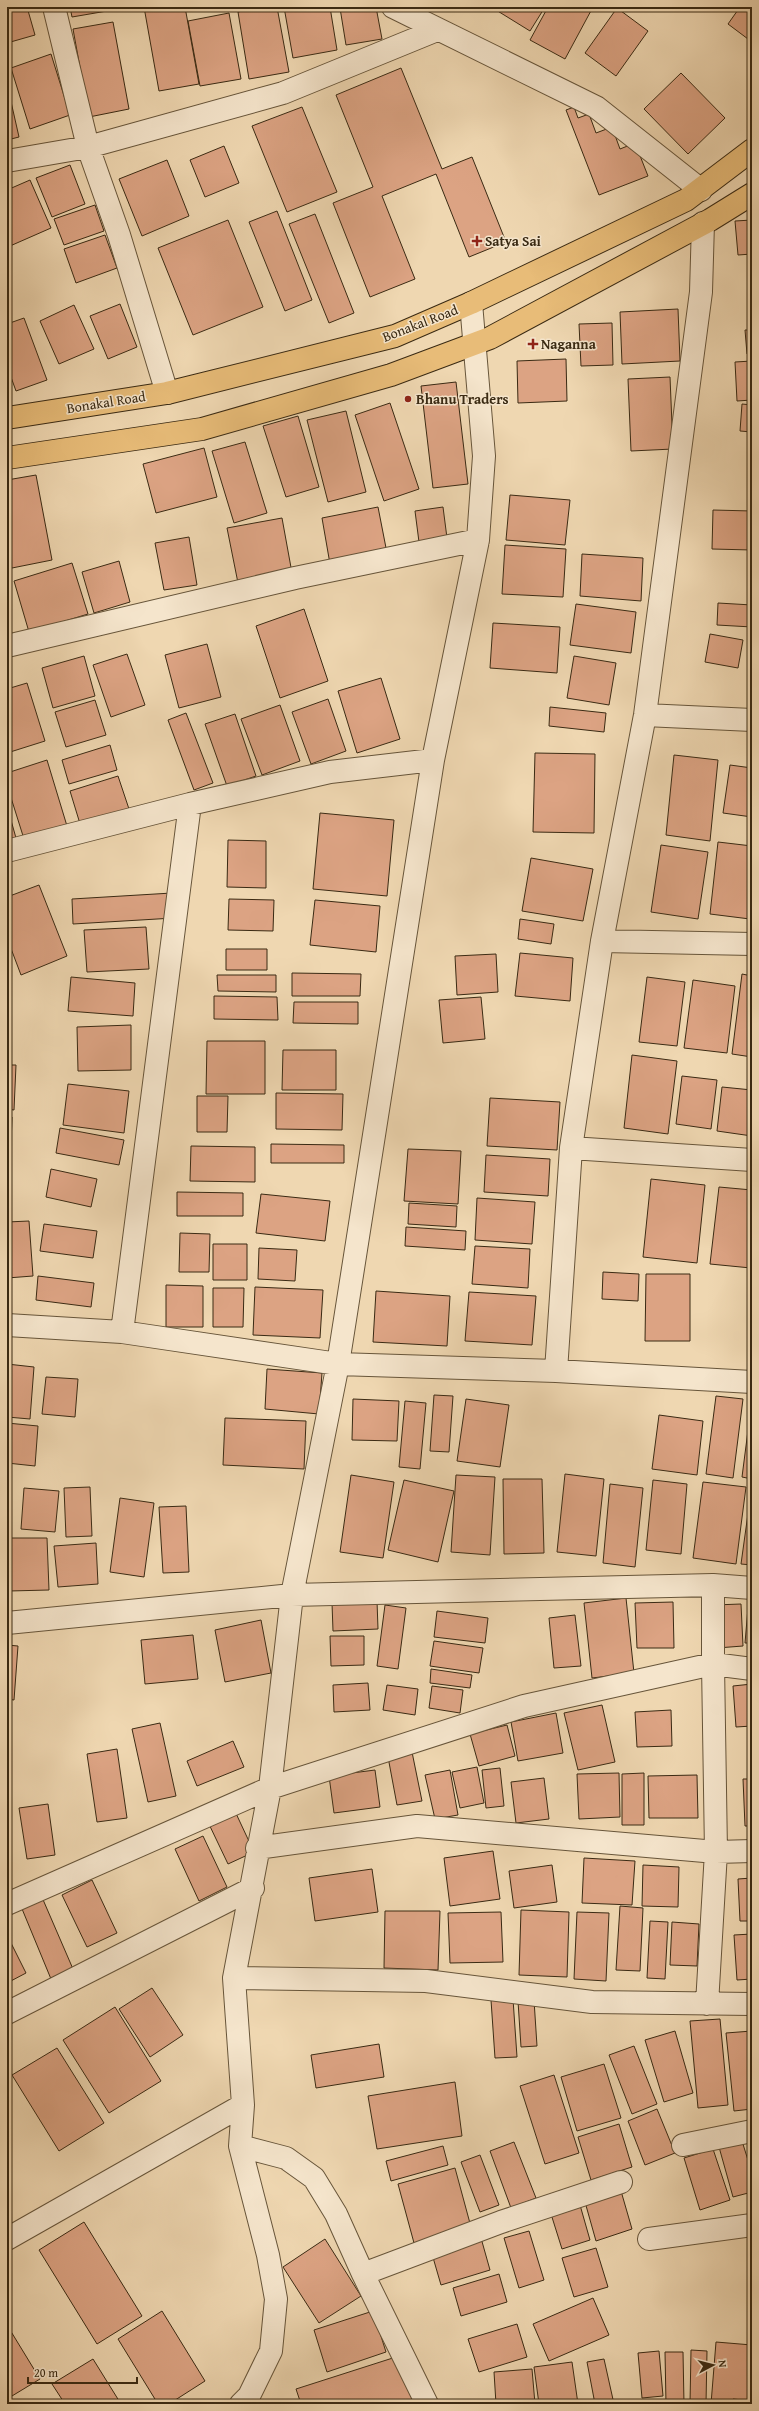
<svg xmlns="http://www.w3.org/2000/svg" width="759" height="2411" font-family="'Gentium Book Plus',serif">
	<style>
		.building { fill: #dca383; stroke: #3a2a13 }
		.lines { fill: none; stroke-linecap: round; stroke-linejoin: round }
		.minor-casing { stroke: #67553a; stroke-width: 24 }
		.major-casing { stroke: #3a2a13; stroke-width: 24 }
		.minor { stroke: #f5e5cc; stroke-width: 22 }
		.major { stroke: #e8bc78; stroke-width: 22 }
		.poi-dot { fill: #8f2418; stroke: #f5e5cc; stroke-width: 1.5 }
		.labels { text-anchor: middle; stroke-width: 3; stroke-linejoin: round; paint-order: stroke }
		.poi-label { font-size: 14px; font-weight: bold; fill: #3a2a13; stroke: #f5e5cc; text-anchor: start }
		.street-label { font-size: 14px; fill: #3a2a13; stroke: #f5e5cc }
	</style>
	<rect width="100%" height="100%" fill="#efd7b1"/>
	<filter id="stains"><feTurbulence type="fractalNoise" baseFrequency=".005" numOctaves="4"/><feColorMatrix values="0 0 0 0 .2 0 0 0 0 .09 0 0 0 0 .02 0 0 0 .5 -.17"/></filter>
	<radialGradient id="worn" r=".72"><stop offset=".6" stop-color="#630" stop-opacity="0"/><stop offset="1" stop-color="#630" stop-opacity=".3"/></radialGradient>
	<path class="building" d="M7,7H27L35,35L7,43Z
		M70,7H106L107,11L72,17Z
		M144,7H185L199,84L159,91Z
		M263,7H277L289,72L249,79L238,12Z
		M284,7H330L337,50L293,58Z
		M376,7L382,39L346,45L340,8Z
		M498,7H545L530,31L496,10Z
		M548,7H593L565,59L530,40Z
		M740,7H752V42L728,24Z
		M617,8L648,31L616,76L585,53Z
		M229,13L241,79L200,86L188,21Z
		M113,22L129,109L89,117L73,29Z
		M51,54L70,115L30,129L11,68Z
		M401,68L442,169L472,157L506,242L469,257L436,174L382,196L415,279L370,297L333,203L373,187L336,95Z
		M681,73L725,118L688,154L644,109Z
		M7,84L19,137L7,140Z
		M302,107L337,192L287,212L252,126Z
		M574,107L578,118L589,114L596,133L612,127L620,149L635,143L648,176L599,195L566,110Z
		M224,146L239,183L205,197L190,160Z
		M167,160L189,216L142,236L119,179Z
		M70,165L85,204L52,217L36,178Z
		M30,180L51,228L10,246L7,239V190Z
		M95,205L104,231L64,245L54,219Z
		M277,211L312,300L285,311L249,222Z
		M315,214L354,313L329,323L289,224Z
		M228,220L263,307L193,335L158,248Z
		M752,220V254L738,255L735,221Z
		M105,235L117,268L76,283L64,249Z
		M120,304L137,347L108,359L90,316Z
		M74,305L94,349L59,364L40,321Z
		M678,309L680,361L622,364L620,312Z
		M24,318L47,380L16,391L7,366V324Z
		M612,323L613,365L581,366L579,324Z
		M745,330H752V353L747,354Z
		M566,359L567,401L518,403L517,361Z
		M752,361V400L737,401L735,362Z
		M670,377L673,449L631,451L628,379Z
		M456,382L468,484L433,488L421,386Z
		M390,403L419,489L384,501L355,415Z
		M742,404L752,405V432L740,431Z
		M346,411L366,492L328,502L307,420Z
		M298,416L319,487L286,497L263,426Z
		M245,442L267,513L234,523L212,451Z
		M204,448L217,497L156,513L143,464Z
		M36,475L52,560L7,569V480Z
		M510,495L570,500L565,545L506,540Z
		M378,507L387,553L330,564L322,518Z
		M443,507L447,538L419,542L415,511Z
		M713,510L752,511V550L712,549Z
		M282,518L292,573L238,583L227,528Z
		M189,537L197,585L164,590L155,543Z
		M505,545L566,549L563,597L502,594Z
		M582,554L643,558L641,601L580,596Z
		M119,561L130,602L94,613L82,572Z
		M72,563L88,614L29,632L14,581Z
		M718,603L752,605V627L717,625Z
		M576,604L636,612L631,653L570,645Z
		M304,609L328,681L280,698L256,626Z
		M493,623L560,627L557,673L490,668Z
		M710,634L743,640L738,668L705,662Z
		M207,644L221,697L179,708L165,655Z
		M127,654L145,705L111,717L93,665Z
		M84,656L95,696L53,708L42,668Z
		M574,656L616,663L609,705L567,698Z
		M381,678L400,739L357,753L338,691Z
		M27,683L45,741L7,753V689Z
		M328,699L346,751L311,764L292,712Z
		M95,700L106,735L66,747L55,712Z
		M280,705L300,761L262,775L241,719Z
		M550,707L606,713L604,732L549,726Z
		M186,713L213,783L194,790L168,720Z
		M235,714L256,776L227,786L205,724Z
		M110,745L117,770L69,784L62,760Z
		M535,753L595,754L594,833L533,832Z
		M674,755L718,760L710,841L666,835Z
		M47,760L67,826L24,839L7,785V773Z
		M730,765L752,768V817L723,813Z
		M118,776L130,812L81,827L70,791Z
		M7,806L16,838L7,841Z
		M320,813L394,820L387,896L313,889Z
		M228,840L266,841V888L227,887Z
		M718,842L752,846L750,919L710,914Z
		M661,845L708,852L698,919L651,912Z
		M531,858L593,869L583,921L522,911Z
		M39,885L67,956L21,975L7,938V897Z
		M172,893L174,918L73,924L72,899Z
		M229,899L274,900L273,931L228,930Z
		M315,900L380,906L376,952L310,945Z
		M520,919L554,924L551,944L518,939Z
		M146,927L149,969L87,972L84,930Z
		M226,949H267V970H226Z
		M520,953L573,958L570,1001L515,996Z
		M496,954L498,992L457,995L455,956Z
		M292,973L361,974L360,996H292Z
		M742,974L752,976V1057L732,1054Z
		M217,975H276V992L218,991Z
		M71,977L135,983L133,1016L68,1011Z
		M647,977L685,982L677,1046L639,1042Z
		M693,980L735,986L727,1053L684,1048Z
		M214,996L277,997L278,1020L214,1019Z
		M481,997L485,1039L443,1043L439,1000Z
		M294,1002H358V1024L293,1023Z
		M131,1025V1070L78,1071L77,1027Z
		M207,1041H265V1094H206Z
		M283,1050H336V1090H282Z
		M632,1055L677,1061L668,1134L624,1128Z
		M7,1065H16L14,1110L7,1109Z
		M682,1076L717,1080L711,1129L676,1124Z
		M68,1084L129,1091L124,1133L63,1125Z
		M722,1087L752,1090V1136L717,1131Z
		M276,1093L343,1094L342,1130L276,1129Z
		M197,1096H228L227,1132H197Z
		M490,1098L560,1102L557,1150L487,1146Z
		M7,1117H12L11,1146H7Z
		M60,1128L124,1140L119,1165L56,1153Z
		M271,1144L344,1145V1163H271Z
		M191,1146L255,1147V1182L190,1181Z
		M408,1149L461,1151L458,1204L404,1201Z
		M486,1155L550,1159L548,1196L484,1192Z
		M51,1169L97,1179L91,1207L46,1197Z
		M651,1179L705,1185L697,1263L643,1257Z
		M719,1187L752,1190L751,1268L710,1264Z
		M177,1192L243,1193V1216H177Z
		M261,1194L330,1201L325,1241L256,1233Z
		M477,1198L535,1202L532,1244L475,1240Z
		M409,1203L457,1206L456,1227L408,1224Z
		M29,1221L33,1276L7,1278V1222Z
		M44,1224L97,1231L93,1258L40,1251Z
		M406,1227L466,1231L465,1250L405,1246Z
		M180,1233L210,1234L209,1272H179Z
		M213,1244H247V1280H213Z
		M475,1246L530,1249L528,1288L472,1284Z
		M259,1248L297,1250L295,1281L258,1279Z
		M603,1272L639,1274L638,1301L602,1299Z
		M646,1274H690V1341H645Z
		M38,1276L94,1283L91,1307L36,1300Z
		M166,1285L203,1286V1327H166Z
		M255,1287L323,1290L320,1338L253,1335Z
		M213,1288H244L243,1327H213Z
		M376,1291L450,1296L447,1346L373,1342Z
		M469,1292L536,1296L532,1345L465,1341Z
		M7,1364L34,1367L30,1419L7,1417Z
		M267,1369L322,1373L319,1414L265,1409Z
		M46,1377L78,1379L75,1417L42,1414Z
		M434,1395L453,1396L449,1452L430,1451Z
		M716,1396L743,1399L733,1478L706,1474Z
		M353,1399L399,1401L397,1441L352,1440Z
		M466,1399L509,1405L500,1467L457,1461Z
		M405,1401L426,1403L420,1469L399,1467Z
		M751,1407H752V1479L742,1477Z
		M659,1415L703,1421L697,1475L652,1469Z
		M225,1418L306,1421L304,1469L223,1465Z
		M7,1423L38,1426L35,1466L7,1463Z
		M565,1474L604,1479L596,1556L557,1552Z
		M351,1475L394,1482L383,1558L340,1552Z
		M456,1475L495,1477L490,1555L451,1552Z
		M503,1479H542L544,1553L504,1554Z
		M404,1480L454,1491L438,1562L388,1550Z
		M653,1480L687,1484L681,1554L646,1550Z
		M703,1482L746,1487L736,1564L693,1558Z
		M610,1484L643,1488L635,1567L603,1563Z
		M90,1487L92,1536L66,1537L64,1488Z
		M24,1488L59,1491L55,1532L21,1529Z
		M751,1492H752V1565L741,1564Z
		M120,1498L154,1503L144,1577L110,1572Z
		M186,1506L189,1572L163,1573L159,1507Z
		M8,1538H47L49,1590L9,1591Z
		M96,1543L98,1584L58,1587L54,1546Z
		M749,1596L752,1597V1643H745Z
		M626,1598L634,1673L592,1678L584,1603Z
		M377,1601L378,1629L333,1631L332,1603Z
		M673,1602L674,1648H637L635,1603Z
		M741,1604L743,1646L717,1648L714,1605Z
		M385,1605L406,1608L398,1669L377,1666Z
		M437,1611L488,1618L485,1643L434,1637Z
		M575,1615L581,1666L554,1668L549,1618Z
		M261,1620L271,1673L225,1682L215,1630Z
		M193,1635L198,1679L145,1684L141,1640Z
		M330,1636H364V1665L331,1666Z
		M434,1641L483,1648L479,1673L430,1666Z
		M7,1645L18,1646L14,1700L7,1699Z
		M431,1669L472,1675L470,1688L430,1683Z
		M368,1683L370,1710L334,1712L333,1685Z
		M752,1684V1726L736,1727L733,1686Z
		M387,1685L418,1689L415,1715L383,1710Z
		M432,1686L463,1690L460,1713L429,1708Z
		M602,1705L615,1762L578,1770L564,1713Z
		M671,1710L672,1746L637,1747L635,1712Z
		M556,1713L563,1753L518,1761L511,1722Z
		M160,1723L176,1796L148,1802L132,1729Z
		M507,1725L515,1756L479,1766L470,1734Z
		M233,1741L244,1767L197,1786L187,1761Z
		M117,1749L127,1818L97,1822L87,1754Z
		M412,1752L422,1801L397,1805L388,1757Z
		M477,1767L484,1803L460,1808L452,1772Z
		M500,1768L504,1806L486,1808L482,1770Z
		M375,1770L380,1807L334,1813L329,1776Z
		M450,1770L458,1815L435,1819L425,1775Z
		M619,1773L620,1817L579,1819L577,1774Z
		M644,1773V1825H622V1774Z
		M697,1775L698,1818H649L648,1776Z
		M544,1778L549,1819L516,1823L511,1782Z
		M743,1779H752V1826H745Z
		M48,1804L55,1855L27,1859L19,1808Z
		M233,1807L254,1852L228,1864L207,1820Z
		M203,1836L227,1887L199,1901L175,1849Z
		M493,1851L500,1899L450,1906L444,1858Z
		M584,1858L635,1861L632,1905L582,1903Z
		M552,1865L557,1902L514,1908L509,1871Z
		M643,1865L679,1867L678,1907L642,1906Z
		M372,1869L378,1912L315,1921L309,1878Z
		M752,1878V1921H740L738,1879Z
		M92,1880L117,1933L87,1947L62,1895Z
		M41,1895L73,1969L51,1979L20,1904Z
		M620,1906L643,1908L640,1971L616,1970Z
		M521,1910L569,1912L567,1977L519,1975Z
		M385,1911H440L438,1970L384,1968Z
		M501,1912L503,1962L450,1963L448,1913Z
		M577,1912L609,1913L606,1981L574,1979Z
		M650,1921L668,1922L665,1979L647,1978Z
		M672,1922L699,1924L697,1966L670,1965Z
		M752,1934V1979L737,1980L734,1935Z
		M7,1935L26,1973L7,1983Z
		M152,1988L183,2035L150,2057L119,2009Z
		M513,1999L517,2057L495,2058L491,2000Z
		M534,2000L537,2046L521,2047L518,2001Z
		M115,2007L161,2081L109,2113L63,2040Z
		M720,2019L728,2105L698,2108L690,2021Z
		M675,2031L693,2093L664,2102L645,2040Z
		M752,2031V2109L734,2111L726,2033Z
		M379,2044L384,2077L316,2088L311,2055Z
		M634,2046L657,2104L632,2114L609,2055Z
		M57,2048L104,2123L59,2151L12,2075Z
		M604,2064L621,2118L577,2131L561,2077Z
		M554,2075L579,2153L545,2164L520,2086Z
		M455,2082L462,2136L377,2149L368,2096Z
		M657,2109L675,2153L645,2165L628,2121Z
		M619,2124L632,2167L591,2180L578,2137Z
		M742,2141L752,2173V2192L733,2197L719,2147Z
		M514,2142L536,2198L511,2208L490,2151Z
		M443,2146L448,2165L391,2181L386,2161Z
		M713,2149L730,2200L700,2210L684,2158Z
		M480,2155L499,2205L480,2212L461,2162Z
		M455,2168L471,2227L414,2243L398,2184Z
		M621,2191L632,2229L596,2241L585,2202Z
		M580,2205L590,2240L562,2249L551,2214Z
		M84,2222L142,2316L97,2344L39,2250Z
		M529,2231L544,2280L519,2288L504,2238Z
		M481,2238L490,2270L441,2285L432,2254Z
		M325,2239L361,2296L319,2323L283,2267Z
		M596,2248L608,2287L574,2297L562,2258Z
		M499,2274L507,2302L461,2316L453,2288Z
		M593,2298L609,2335L549,2361L533,2324Z
		M162,2311L205,2381L169,2404H158L118,2339Z
		M373,2311L386,2352L327,2372L314,2330Z
		M517,2324L527,2357L479,2372L468,2339Z
		M7,2325L40,2379L7,2399Z
		M716,2342L752,2345V2401L733,2399V2404H711Z
		M691,2350L707,2351L706,2404H690Z
		M659,2351L663,2396L642,2398L638,2353Z
		M665,2352H683L684,2404H666Z
		M399,2356L414,2404H301L296,2389Z
		M93,2359L121,2404H65L52,2384Z
		M604,2359L614,2404H595L587,2362Z
		M572,2362L578,2404H539L534,2367Z
		M532,2369L535,2404H496L494,2372Z"/>
	<g class="lines">
		<defs>
			<path id="minor" d="M54,7L88,147L119,235L167,393
				M393,7L596,107L701,190
				M7,161L88,147L283,93L437,30
				M7,646L295,578L478,540
				M645,715L752,720
				M7,851L190,804L330,772L433,760
				M602,941L752,944
				M571,1148L752,1160
				M7,1325L122,1332L338,1364L556,1371L752,1382
				M122,1332L190,804
				M556,1371L571,1148L602,941L645,715L701,292L703,223
				M713,1585V1664L752,1669
				M7,1623L292,1595L713,1585L752,1588
				M257,1848L417,1826L716,1852L752,1851
				M7,1904L270,1788L524,1706L713,1664L716,1852L707,2004
				M234,1978L426,1981L592,2002L752,2004
				M7,2013L253,1888
				M683,2145L752,2131
				M240,2146L286,2158L314,2178L336,2214L363,2274L427,2404
				M7,2239L243,2105
				M649,2239L752,2225
				M363,2274L501,2222L621,2182
				M241,2404L249,2396L271,2351L276,2299L268,2255L240,2146L243,2105L234,1978L270,1788L292,1595L338,1364L433,760L478,540L484,456L471,303"/>
			<path id="major" d="M7,418L167,393L395,336L471,303L686,200L752,150
				M7,458L202,429L391,375L490,338L710,220L752,194"/>
		</defs>
		<use href="#minor" class="minor-casing"/>
		<use href="#major" class="major-casing"/>
		<use href="#minor" class="minor"/>
		<use href="#major" class="major"/>
	</g>
	<g class="poi-dot">
		<path d="M475 235h4v4h4v4h-4v4h-4v-4h-4v-4h4z"/>
		<path d="M531 338h4v4h4v4h-4v4h-4v-4h-4v-4h4z"/>
		<circle cx="408" cy="399" r="4"/>
	</g>
	<g class="labels">
		<g class="poi-label">
			<text x="485" y="246">Satya Sai</text>
			<text x="541" y="349">Naganna</text>
			<text x="416" y="404">Bhanu Traders</text>
		</g>
		<g class="street-label">
			<text transform="translate(420 323) rotate(-21)" y="5">Bonakal Road</text>
			<text transform="translate(106 402) rotate(-9)" y="5">Bonakal Road</text>
		</g>
	</g>
	<rect width="759" height="2411" fill="none" stroke="#efd7b1" stroke-width="24"/>
	<rect x="8" y="8" width="743" height="2395" fill="none" stroke="#3a2a13" stroke-width="2"/>
	<rect x="12" y="12" width="735" height="2387" fill="none" stroke="#3a2a13"/>
	<g transform="translate(713 2365) rotate(83)" stroke="#f5e5cc" stroke-width="3" paint-order="stroke">
	<path d="M0-3L7 15L0 10L-7 15Z" fill="#3a2a13"/>
	<text y="-6" font-size="11" font-weight="bold" text-anchor="middle" fill="#3a2a13">N</text>
	</g>
	<path d="M28 2377v6h109v-6" fill="none" stroke="#3a2a13" stroke-width="2"/>
	<text x="34" y="2377" font-size="12" fill="#3a2a13" stroke="#f5e5cc" stroke-width="3" paint-order="stroke">20 m</text>
	<rect width="100%" height="100%" filter="url(#stains)"/>
	<rect width="100%" height="100%" fill="url(#worn)"/>
</svg>
